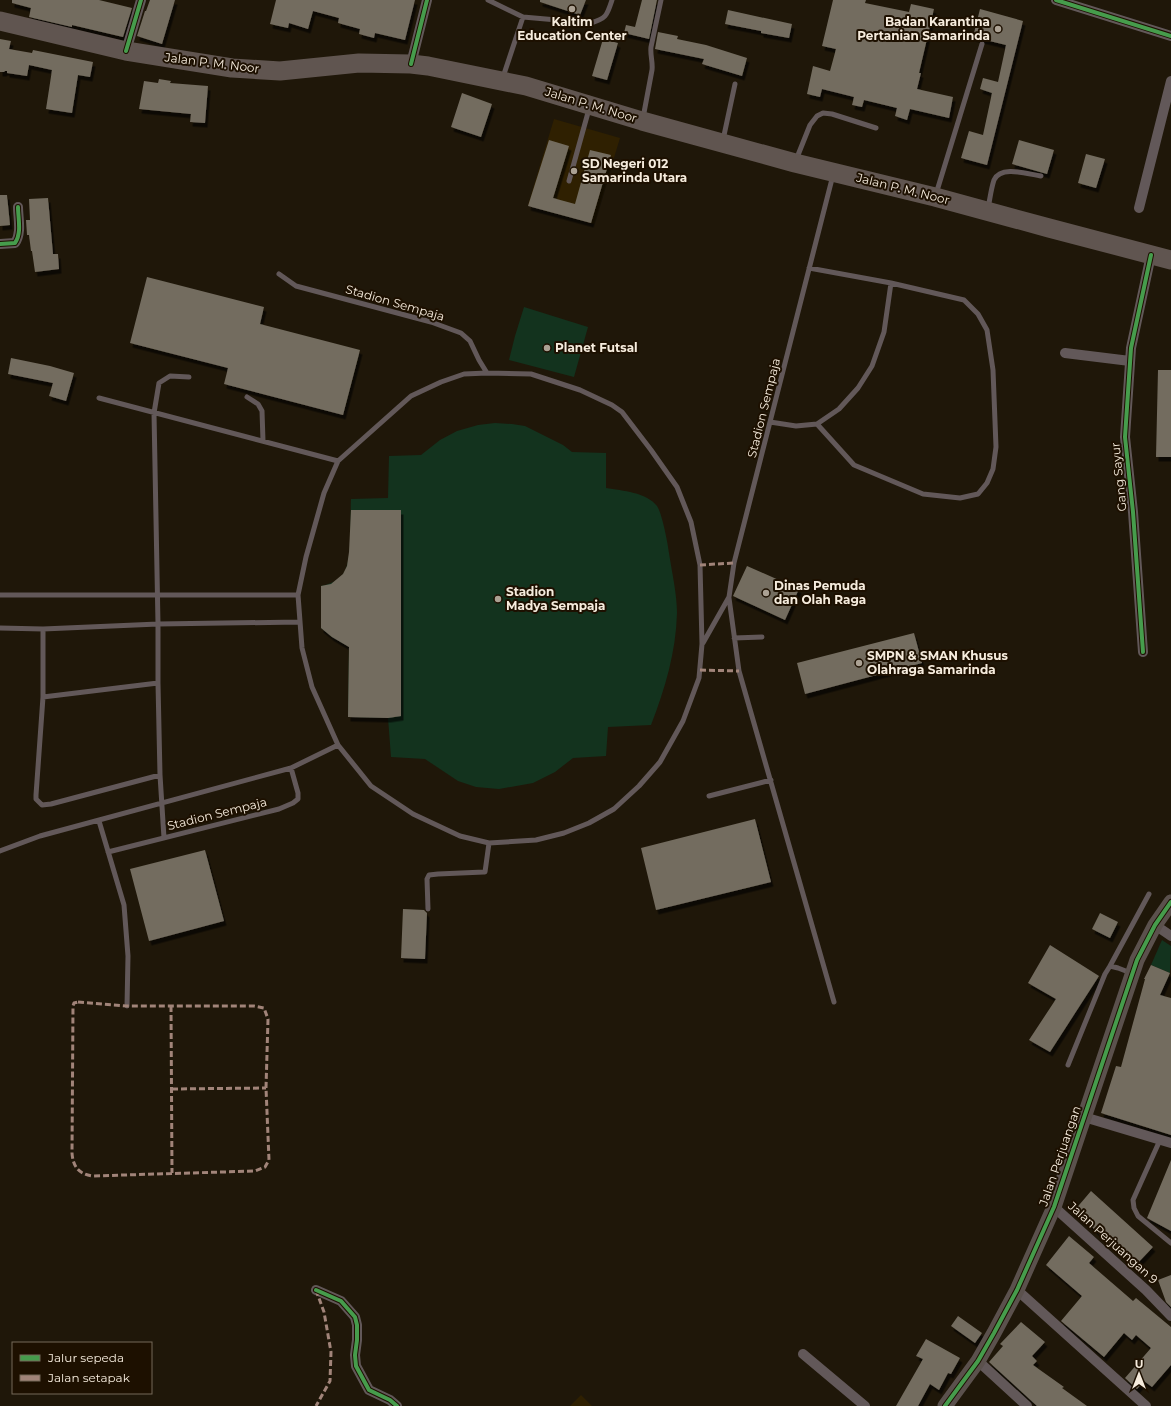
<svg xmlns="http://www.w3.org/2000/svg" width="1171" height="1406" font-family="Montserrat,sans-serif">
	<style>
		.built { fill: #2f2001 }
		.green { fill: #13331e }
		.building { fill: #736c5f; filter: url(#shadow) }
		.lines { fill: none; stroke-linecap: round; stroke-linejoin: round }
		.lane { stroke: #625859; stroke-width: 5 }
		.street { stroke: #625859; stroke-width: 10 }
		.secondary { stroke: #5b514d; stroke-width: 15 }
		.highway { stroke: #605550; stroke-width: 19 }
		.quiet { stroke: #a18479; stroke-width: 3; stroke-dasharray: 6 3; stroke-linecap: butt }
		.cycleway-casing { stroke: #1d1000; stroke-width: 6 }
		.cycleway { stroke: #469c4c; stroke-width: 4 }
		.poi-dot { fill: #aba193; stroke: #1d1000; stroke-width: 1.5 }
		.labels { text-anchor: middle; stroke-width: 4; stroke-linejoin: round; paint-order: stroke }
		.poi-label { font-size: 12px; font-weight: bold; fill: #f6ecdd; stroke: #1d1000; text-anchor: start }
		.street-label { font-size: 12px; fill: #f6ecdd; stroke: #1d1000 }
	</style>
	<defs>
		<filter id="shadow"><feDropShadow dx="2.5" dy="4.5" stdDeviation="0" flood-color="#0009"/></filter>
	</defs>
	<rect width="100%" height="100%" fill="#1f1709"/>
	<path class="built" d="M554,119L620,138L594,224L528,205Z
		M581,1395L592,1406H570Z"/>
	<path class="green" d="M524,307L588,327L574,377L509,360L515,336Z
		M495,423L512,424L525,426L563,445L572,452L606,453V488C623,491 646,492 657,506C662,513 668,544 669,553C672,573 677,594 677,613C676,652 665,689 651,725L608,727L606,756L573,758L555,772L533,783L499,789L476,787L458,781L425,759L391,757L388,718L348,717L349,647L332,637L321,628V586C330,584 339,581 344,573C353,557 350,517 351,499L388,498L389,456L421,455L440,440L457,431L478,425Z
		M1162,940L1171,946L1170,973L1151,965Z"/>
	<path class="building" d="M12,0H99L132,8L123,37L72,25V27L29,17L31,8L12,3Z
		M150,0H175L162,44L137,36L145,11H146Z
		M276,0H415L405,40L375,33L374,38L359,34L360,29L338,23L339,18L313,11L308,29L289,23L288,28L270,24Z
		M540,0H586L580,15L540,2Z
		M642,0H657L649,39L624,33L626,25L635,27Z
		M833,0H866L865,3L909,12L911,4L934,9L919,73H921L917,89L953,97L949,118L910,109L907,120L895,116L897,108L864,100L862,107L852,105L854,97L822,89L820,97L807,94L813,66L830,71L836,49L822,46Z
		M980,9L1023,21L987,165L961,158L969,131L983,135L992,93L980,89L983,78L998,82L1006,45L973,37Z
		M728,10L792,24L789,38L761,33V31L725,24Z
		M658,32L678,36L677,39L706,45L747,58L742,76L702,64L704,59L655,49Z
		M0,39L11,41L9,49L32,53L33,50L93,62L90,77L78,75L72,113L46,109L52,70L29,65L27,76L7,73V71H5L4,72H0Z
		M603,39L618,43L607,80L592,76Z
		M159,79L171,81L170,83L208,86L205,123L190,122L191,114L139,109L144,81L158,83Z
		M462,93L492,104L481,137L451,127Z
		M549,140L569,146L553,198L575,204L590,150L611,155L591,223L528,206Z
		M1019,140L1054,150L1047,174L1012,164Z
		M1086,154L1105,159L1096,188L1078,183Z
		M0,195H7L10,225L0,226Z
		M48,198L53,254H58L59,269L35,272L32,251H31L29,235H27L26,220H30L29,199Z
		M147,277L264,307L260,324L360,350L343,415L224,384L228,368L130,343Z
		M11,358L50,366L74,373L66,401L49,396L53,383L8,374Z
		M1158,370H1171V457H1156Z
		M351,510H401V716L388,718L348,717L349,647L332,637L321,628V586L331,584L343,574L347,566L349,552Z
		M747,566L799,589L785,620L733,596Z
		M914,633L922,663L805,694L797,663Z
		M755,819L771,882L656,910L641,848Z
		M205,850L224,921L149,941L130,869Z
		M403,909L424,910L427,913L425,959L401,958Z
		M1100,913L1118,922L1110,938L1092,929Z
		M1050,945L1099,976L1050,1052L1029,1040L1056,999L1028,983Z
		M1151,965L1170,973L1160,995L1171,998V1135L1101,1113L1116,1066L1121,1067L1145,979H1144Z
		M1171,1160V1231L1147,1218Z
		M1091,1191L1153,1247L1135,1266L1074,1211Z
		M1069,1236L1094,1257L1089,1263L1133,1301L1136,1298L1171,1327V1365L1152,1387L1144,1381L1137,1389L1125,1378L1151,1348L1136,1335L1132,1340L1124,1333L1104,1357L1061,1321L1082,1296L1046,1265Z
		M1171,1275V1307L1166,1302L1158,1280Z
		M958,1316L982,1333L975,1343L951,1326Z
		M1021,1322L1045,1342L1032,1356L1037,1361L1033,1365L1064,1387L1062,1388L1087,1406H1037L989,1362L1003,1346L1000,1344Z
		M926,1339L960,1358L951,1374L948,1373L939,1390L930,1384L918,1406H896L923,1359L916,1356Z"/>
	<g class="lines">
		<path class="lane" d="M488,0L523,17L591,23C607,18 607,15 612,0
			M503,77L523,17
			M643,118L652,70C653,62 650,55 651,47L661,0
			M723,140L735,84
			M796,160L810,125L817,116L823,113L832,114L876,128
			M569,181L589,109
			M936,194L982,44
			M988,208C990,199 991,189 994,180C1001,165 1027,174 1041,176
			M809,268L891,283L964,300L978,314L987,330L993,370L996,447L993,469L987,483L978,494L960,498L923,494L854,465L817,424
			M279,274L296,286L431,322L461,333L470,341L479,360L487,373
			M487,373L531,374L580,390L612,405L622,412L651,450L677,487L691,522L700,565L702,644L699,678L683,721L660,762L639,786L614,809L589,823L564,833L536,840L489,843L460,836L413,814L371,786L338,745L312,687L302,648L298,595L306,557L324,493L338,461L411,396L441,382L464,374Z
			M247,397L258,404L262,411L263,441
			M99,398L338,461
			M770,422L796,426L817,424L839,409L858,388L872,366L884,332L891,283
			M0,595H298
			M729,598L739,671L834,1002
			M0,628L43,629L158,624L299,622
			M43,629V697L36,795V799L42,805L51,804L160,775L164,838
			M734,638L762,637
			M703,643L729,597L734,563L833,175
			M43,697L158,683
			M160,775L158,683V624L154,413L159,383L170,376L189,377
			M709,796L771,780
			M99,821L124,905L128,956L127,1006
			M0,851L40,836L291,768L338,745
			M108,852L279,809L293,803L298,799V793L291,768
			M428,909L427,879L429,875L438,874L484,872H485L489,843
			M1110,966L1149,894
			M1068,1065L1105,974L1110,966L1118,968L1131,973
			M1160,1140L1133,1200L1134,1208L1138,1216L1171,1243"/>
		<path class="street" d="M1056,0L1171,36
			M126,51L141,0
			M411,64L427,0
			M1139,208L1171,81
			M0,244L15,243C22,233 18,218 18,207
			M1065,353L1130,361
			M1143,652L1133,512L1125,437L1131,348L1151,255
			M1155,925L1171,936
			M1084,1117L1171,1143
			M1054,1207L1146,1290L1171,1316
			M316,1290L341,1301L355,1317L357,1325V1340L355,1355L356,1366L369,1390L390,1400L397,1406
			M1017,1290L1146,1406
			M803,1354L865,1406
			M978,1361L1027,1406"/>
		<path class="secondary" d="M945,1406L978,1361L994,1333L1017,1290L1054,1207L1137,960L1155,925L1171,902"/>
		<path class="highway" d="M0,21L126,51L232,68L280,71L359,63L411,64L428,66L526,86L642,121L795,163L935,197L1049,228L1171,260"/>
		<path class="quiet" d="M700,565L734,563
			M700,670L739,671
			M78,1002L127,1006H254L264,1008L268,1019L266,1088L269,1160L265,1167L255,1171L92,1176C79,1174 73,1167 72,1153L73,1006L74,1003Z
			M171,1006L172,1173
			M172,1089L266,1088
			M316,1290L324,1312L331,1352L330,1381L316,1406"/>
		<defs>
			<path id="cycleway" d="M1056,0L1171,36
				M126,51L141,0
				M411,64L427,0
				M0,244L15,243C22,233 18,218 18,207
				M1143,652L1133,512L1125,437L1131,348L1151,255
				M316,1290L341,1301L355,1317L357,1325V1340L355,1355L356,1366L369,1390L390,1400L397,1406
				M945,1406L978,1361L994,1333L1017,1290L1054,1207L1137,960L1155,925L1171,902"/>
		</defs>
		<use href="#cycleway" class="cycleway-casing"/>
		<use href="#cycleway" class="cycleway"/>
	</g>
	<g class="poi-dot">
		<circle cx="572" cy="9" r="4"/>
		<circle cx="998" cy="29" r="4"/>
		<circle cx="574" cy="171" r="4"/>
		<circle cx="547" cy="348" r="4"/>
		<circle cx="766" cy="593" r="4"/>
		<circle cx="498" cy="599" r="4"/>
		<circle cx="859" cy="663" r="4"/>
	</g>
	<g class="labels">
		<g class="poi-label">
			<text x="572" y="26" text-anchor="middle">Kaltim<tspan x="572" dy="14">Education Center</tspan></text>
			<text x="990" y="26" text-anchor="end">Badan Karantina<tspan x="990" dy="14">Pertanian Samarinda</tspan></text>
			<text x="582" y="168">SD Negeri 012<tspan x="582" dy="14">Samarinda Utara</tspan></text>
			<text x="555" y="352">Planet Futsal</text>
			<text x="774" y="590">Dinas Pemuda<tspan x="774" dy="14">dan Olah Raga</tspan></text>
			<text x="506" y="596">Stadion<tspan x="506" dy="14">Madya Sempaja</tspan></text>
			<text x="867" y="660">SMPN &amp; SMAN Khusus<tspan x="867" dy="14">Olahraga Samarinda</tspan></text>
		</g>
		<g class="street-label">
			<text transform="translate(212 63) rotate(7)" y="4">Jalan P. M. Noor</text>
			<text transform="translate(591 105) rotate(17)" y="4">Jalan P. M. Noor</text>
			<text transform="translate(903 189) rotate(14)" y="4">Jalan P. M. Noor</text>
			<text transform="translate(395 303) rotate(16)" y="4">Stadion Sempaja</text>
			<text transform="translate(764 408) rotate(-76)" y="4">Stadion Sempaja</text>
			<text transform="translate(1119 477) rotate(-96)" y="4">Gang Sayur</text>
			<text transform="translate(217 814) rotate(-14)" y="4">Stadion Sempaja</text>
			<text transform="translate(1060 1156) rotate(-71)" y="4">Jalan Perjuangan</text>
			<text transform="translate(1113 1243) rotate(42)" y="4">Jalan Perjuangan 9</text>
		</g>
	</g>
	<rect x="12" y="1342" width="140" height="52" fill="#1d1000" stroke="#746858"/>
	<rect x="20" y="1355" width="20" height="6" fill="#469c4c" stroke="#746858"/>
	<text x="48" y="1362" font-size="12" fill="#f6ecdd">Jalur sepeda</text>
	<rect x="20" y="1375" width="20" height="6" fill="#a18479" stroke="#746858"/>
	<text x="48" y="1382" font-size="12" fill="#f6ecdd">Jalan setapak</text>
	<g transform="translate(1139 1374)" stroke="#1d1000" stroke-width="3" paint-order="stroke">
	<path d="M0-3L7 15L0 10L-7 15Z" fill="#f6ecdd"/>
	<text y="-6" font-size="11" font-weight="bold" text-anchor="middle" fill="#f6ecdd">U</text>
	</g>
</svg>
